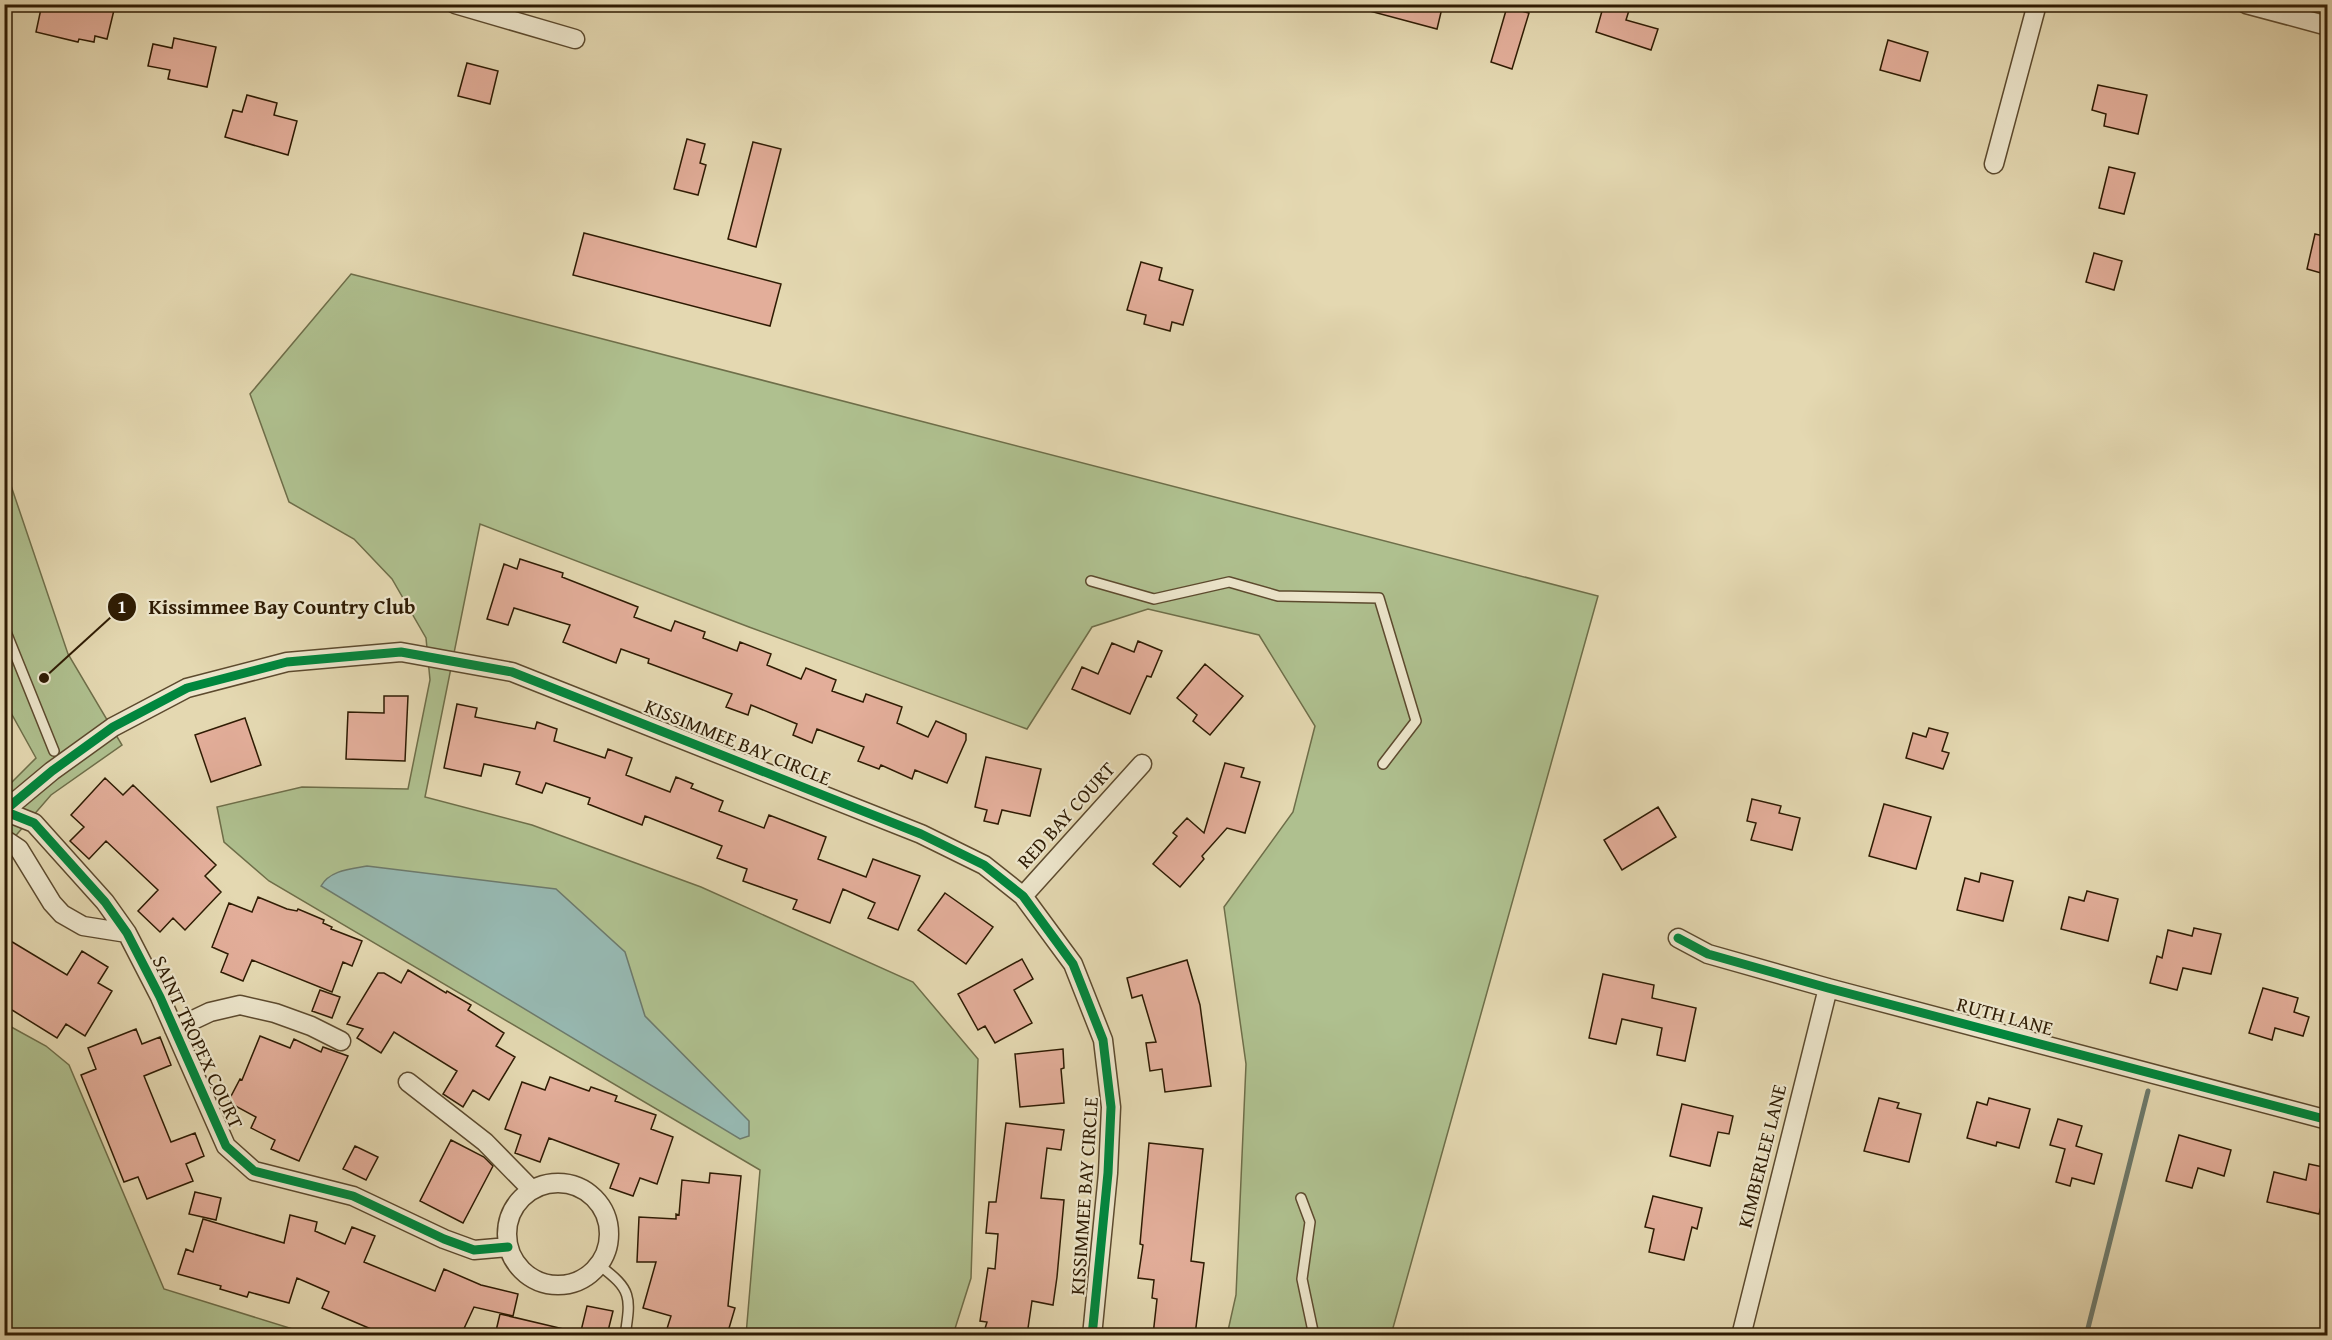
<svg xmlns="http://www.w3.org/2000/svg" width="2332" height="1340" font-family="'Gentium Book Plus',serif">
	<style>
		.green { fill: #afc08f; stroke: #6e6e49; stroke-width: 1.5 }
		.water { fill: #97b9b2; stroke: #6d7a6c; stroke-width: 1.5 }
		.lines { fill: none; stroke-linecap: round; stroke-linejoin: round }
		.stream { stroke: #6d7a6c; stroke-width: 5 }
		.building { fill: #e3ae9a; stroke: #2e1b03; stroke-width: 1.5 }
		.lane-casing { stroke: #5c4a2e; stroke-width: 12 }
		.street-casing { stroke: #5c4a2e; stroke-width: 21 }
		.lane { stroke: #ede6cc; stroke-width: 9 }
		.street { stroke: #ede6cc; stroke-width: 18 }
		.cycleway-casing { stroke: #ede6cc; stroke-width: 13 }
		.cycleway { stroke: #00873e; stroke-width: 9 }
		.labels { text-anchor: middle; stroke-width: 4.5; stroke-linejoin: round; paint-order: stroke }
		.street-label { font-size: 20px; fill: #2e1b03; stroke: #ede6cc }
		.leader { fill: none; stroke: #2e1b03; stroke-width: 2 }
		.callout-dot { fill: #2e1b03; stroke: #ede6cc; stroke-width: 2 }
		.mark-label { font-size: 18px; text-anchor: middle; font-weight: bold; fill: #fff }
		.callout-label { font-size: 21px; text-anchor: middle; font-weight: bold; fill: #2e1b03; stroke: #ede6cc; stroke-width: 4.5; stroke-linejoin: round; paint-order: stroke }
	</style>
	<rect width="100%" height="100%" fill="#e4d8b1"/>
	<filter id="stains"><feTurbulence type="fractalNoise" baseFrequency=".00333" numOctaves="4"/><feColorMatrix values="0 0 0 0 .2 0 0 0 0 .09 0 0 0 0 .02 0 0 0 .5 -.17"/></filter>
	<radialGradient id="worn" r=".72"><stop offset=".6" stop-color="#630" stop-opacity="0"/><stop offset="1" stop-color="#630" stop-opacity=".3"/></radialGradient>
	<path class="green" d="M351,274L1598,596L1391,1335H1227L1236,1295L1246,1064L1224,907L1293,812L1315,726L1259,635L1148,609L1092,627L1027,729L749,627L480,524L425,797L532,825L701,887L913,982L978,1059L971,1278L953,1335H746L760,1170L269,881L224,842L217,807L302,787L408,789L430,680L426,638L392,579L354,539L289,502L250,394Z
		M4,465L68,654L122,745L51,795L5,848V789L36,758L5,702Z
		M4,1023L46,1046L69,1065L164,1289L312,1335H5Z"/>
	<path class="water" d="M367,866L556,889L625,952L645,1016L749,1121V1136L740,1139L321,886C330,870 351,869 367,866Z"/>
	<g class="lines">
		<path class="stream" d="M2086,1336L2148,1091"/>
	</g>
	<path class="building" d="M42,4H89L114,10L107,39L95,36L94,42L79,39L78,42L36,32Z
		M1362,4H1443L1437,29L1362,9Z
		M1604,4H1631L1626,20L1658,29L1651,50L1596,32Z
		M1507,7L1529,13L1512,69L1491,62Z
		M174,38L216,47L207,87L168,79L170,70L148,66L153,44L172,48Z
		M1888,40L1928,52L1920,81L1880,70Z
		M467,63L498,71L490,104L458,96Z
		M2098,85L2147,95L2138,134L2104,126L2106,114L2092,110Z
		M247,95L277,103L274,115L297,121L288,155L225,137L233,110L242,112Z
		M687,139L705,144L700,163L706,165L698,195L674,189Z
		M753,142L781,149L756,247L728,239Z
		M2109,167L2135,173L2124,214L2099,208Z
		M584,233L781,284L770,326L573,275Z
		M2315,234L2328,237V275L2307,269Z
		M2094,253L2122,261L2114,290L2086,282Z
		M1141,262L1162,268L1159,280L1193,290L1183,325L1172,322L1170,331L1144,324L1146,315L1127,310Z
		M520,559L563,573L562,577L638,607L634,617L671,631L675,621L705,632L703,638L737,651L740,642L771,654L767,665L801,679L806,668L836,680L832,691L863,702L866,694L902,707L897,723L928,737L936,721L966,734V740L947,783L915,770L912,779L881,765L879,769L858,761L864,747L817,729L812,743L793,735L797,724L751,705L748,715L726,707L732,694L648,663L649,659L621,649L616,663L563,642L570,625L514,608L508,625L487,619L504,564L517,569Z
		M1138,641L1162,651L1151,677L1147,676L1130,714L1072,689L1082,667L1098,674L1112,643L1134,652Z
		M1205,664L1243,696L1210,735L1193,721L1197,715L1177,698Z
		M384,696H408L405,761L346,759L348,712L384,713Z
		M457,704L477,708L475,717L535,729L537,722L557,729L554,741L605,758L608,749L632,758L626,775L670,792L676,777L693,784L691,788L723,801L719,811L764,828L769,815L826,837L818,859L866,877L873,859L920,876L898,930L868,918L875,903L843,889L830,923L793,909L797,900L743,881L747,869L717,858L722,846L645,816L642,825L588,804L590,798L546,783L542,793L516,784L520,772L484,764L481,776L444,768Z
		M245,718L261,765L211,782L195,735Z
		M1929,728L1948,733L1942,751L1949,753L1943,769L1906,758L1913,733L1926,737Z
		M986,757L1041,769L1030,816L1002,810L998,824L984,821L987,810L975,807Z
		M1225,763L1244,768L1241,777L1260,782L1245,833L1227,828L1202,856L1204,859L1180,887L1153,864L1177,836L1173,833L1187,818L1204,833Z
		M105,778L123,795L133,785L216,865L205,876L221,892L185,930L173,918L160,932L138,911L158,890L106,841L89,859L70,841L84,827L71,815Z
		M1752,799L1781,806L1779,813L1800,818L1792,850L1751,840L1756,823L1747,821Z
		M1884,804L1931,817L1916,869L1869,856Z
		M1658,807L1676,837L1622,870L1604,840Z
		M1981,873L2013,881L2003,921L1957,910L1965,878L1979,882Z
		M2087,891L2118,899L2108,941L2061,929L2069,897L2084,901Z
		M945,893L993,927L966,964L918,930Z
		M258,897L287,909L297,911L298,909L324,920L323,923L332,927L331,929L362,941L352,966L343,962L332,992L252,960L243,981L221,972L228,954L212,947L229,903L252,912Z
		M2194,928L2221,934L2211,974L2183,968L2177,990L2150,983L2157,956L2162,958L2168,930L2192,936Z
		M4,937L67,975L82,951L108,967L98,983L112,991L85,1036L66,1024L57,1038L4,1005Z
		M1022,959L1033,979L1014,990L1032,1023L995,1043L985,1026L978,1030L958,994Z
		M1187,960L1200,1005L1211,1086L1165,1092L1162,1069L1150,1071L1146,1043L1156,1042L1142,995L1132,998L1127,978Z
		M408,970L446,993L447,991L471,1005L468,1010L504,1033L496,1046L515,1057L489,1100L473,1090L463,1107L443,1094L457,1071L394,1032L381,1053L357,1038L363,1029L347,1024L378,973H384L401,983Z
		M1603,974L1654,985L1652,998L1696,1008L1685,1061L1657,1055L1662,1028L1622,1019L1616,1044L1589,1038Z
		M2263,988L2298,998L2294,1012L2309,1017L2303,1036L2275,1028L2272,1040L2249,1033Z
		M320,990L340,997L332,1018L312,1011Z
		M136,1029L142,1044L160,1037L171,1065L144,1076L171,1142L195,1133L204,1156L186,1164L193,1181L147,1199L138,1177L124,1182L81,1075L96,1069L88,1048Z
		M260,1036L290,1048L294,1039L321,1052L323,1047L348,1056L299,1161L271,1149L275,1140L251,1128L256,1117L228,1102L240,1079L242,1080Z
		M1063,1049L1064,1068L1061,1069L1064,1103L1020,1107L1015,1054Z
		M550,1077L589,1091L591,1087L617,1096L615,1101L656,1115L651,1129L673,1137L657,1184L640,1178L633,1196L610,1188L619,1164L549,1138L540,1162L515,1153L521,1135L505,1129L522,1082L545,1090Z
		M1879,1098L1899,1103L1897,1108L1921,1114L1909,1162L1864,1151Z
		M1989,1098L2030,1109L2019,1148L1997,1142L1996,1146L1967,1138L1977,1102L1987,1105Z
		M1682,1104L1733,1116L1729,1134L1718,1132L1710,1166L1670,1156Z
		M2058,1119L2082,1126L2076,1146L2102,1154L2094,1184L2072,1178L2070,1186L2056,1182L2065,1149L2050,1145Z
		M1006,1123L1064,1130L1061,1150L1047,1148L1041,1198L1064,1200L1057,1277L1053,1305L1032,1301L1027,1335H983L987,1322L980,1321L988,1268L995,1269L998,1234L986,1233L989,1202H996Z
		M2179,1135L2231,1150L2224,1176L2198,1168L2192,1188L2166,1181Z
		M451,1140L484,1157L493,1166L463,1223L420,1201Z
		M1149,1143L1203,1149L1191,1261L1204,1263L1195,1335H1153L1157,1299L1152,1298L1154,1280L1138,1278L1143,1245L1140,1244Z
		M355,1146L378,1157L366,1180L343,1169Z
		M2309,1164L2328,1168V1180L2319,1214L2267,1202L2274,1172L2306,1180Z
		M710,1173L741,1176L728,1306L735,1308L727,1335H665L671,1316L643,1308L656,1262H637L639,1217L676,1219V1214L679,1215L682,1180L709,1183Z
		M195,1192L221,1198L216,1220L189,1214Z
		M1653,1196L1702,1208L1697,1229L1692,1227L1684,1260L1649,1252L1654,1229L1645,1227Z
		M290,1215L317,1222L315,1231L345,1244L352,1227L375,1236L364,1262L435,1291L444,1269L481,1285L518,1294L513,1316L474,1307L461,1335H385L322,1308L329,1292L297,1278L289,1303L249,1292L247,1297L220,1289L221,1286L178,1274L186,1249L193,1252L203,1219L284,1243Z
		M587,1306L613,1311L607,1335H580Z
		M500,1314L568,1330L567,1335H495Z"/>
	<g class="lines">
		<defs>
			<path id="lane" d="M1091,581L1154,599L1229,582L1278,596L1379,598L1416,721L1383,764
				M4,627L54,751
				M1301,1198L1310,1222L1302,1279L1314,1336
				M599,1265C632,1290 631,1296 625,1336"/>
			<path id="street" d="M455,4L575,39
				M2246,4L2328,26
				M1994,164L2037,4
				M4,811L52,771L113,727L187,688L287,662L401,652L512,672L921,834L984,865L1023,896L1073,964L1103,1040L1111,1107L1108,1173L1092,1336
				M4,811L34,823L105,902L127,933L160,997L226,1146L254,1171L353,1196L444,1239L474,1250L508,1247
				M4,839L19,849L52,903L62,914L83,926L127,933
				M1023,896L1142,764
				M1678,938L1708,954L1828,988L2328,1120
				M174,1029L210,1012L240,1005L275,1013L311,1026L341,1041
				M408,1082L485,1142L532,1190
				M507 1234a51 51 0 1 1 102 0a51 51 0 1 1-102 0Z
				M1741,1336L1828,988"/>
		</defs>
		<use href="#lane" class="lane-casing"/>
		<use href="#street" class="street-casing"/>
		<use href="#lane" class="lane"/>
		<use href="#street" class="street"/>
		<defs>
			<path id="cycleway" d="M4,811L52,771L113,727L187,688L287,662L401,652L512,672L921,834L984,865L1023,896L1073,964L1103,1040L1111,1107L1108,1173L1092,1336
				M4,811L34,823L105,902L127,933L160,997L226,1146L254,1171L353,1196L444,1239L474,1250L508,1247
				M1678,938L1708,954L1828,988L2328,1120"/>
		</defs>
		<use href="#cycleway" class="cycleway-casing"/>
		<use href="#cycleway" class="cycleway"/>
	</g>
	<g class="labels">
		<g class="street-label">
			<text transform="translate(738 742) rotate(22)" y="7">KISSIMMEE BAY CIRCLE</text>
			<text transform="translate(1066 815) rotate(-48)" y="7">RED BAY COURT</text>
			<text transform="translate(2005 1016) rotate(15)" y="7">RUTH LANE</text>
			<text transform="translate(198 1042) rotate(65)" y="7">SAINT TROPEX COURT</text>
			<text transform="translate(1762 1156) rotate(-76)" y="7">KIMBERLEE LANE</text>
			<text transform="translate(1084 1196) rotate(-86)" y="7">KISSIMMEE BAY CIRCLE</text>
		</g>
	</g>
	<path class="leader" d="M44 678L122 607"/>
	<g class="callout-dot">
		<circle cx="44" cy="678" r="6"/>
		<circle cx="122" cy="607" r="15"/>
	</g>
	<g class="mark-label">
		<text x="122" y="613">1</text>
	</g>
	<g class="callout-label">
		<text x="282" y="614">Kissimmee Bay Country Club</text>
	</g>
	<rect width="2332" height="1340" fill="none" stroke="#e4d8b1" stroke-width="24"/>
	<rect x="6" y="6" width="2320" height="1328" fill="none" stroke="#2e1b03" stroke-width="3"/>
	<rect x="12" y="12" width="2308" height="1316" fill="none" stroke="#2e1b03" stroke-width="1.5"/>
	<rect width="100%" height="100%" filter="url(#stains)"/>
	<rect width="100%" height="100%" fill="url(#worn)"/>
</svg>
